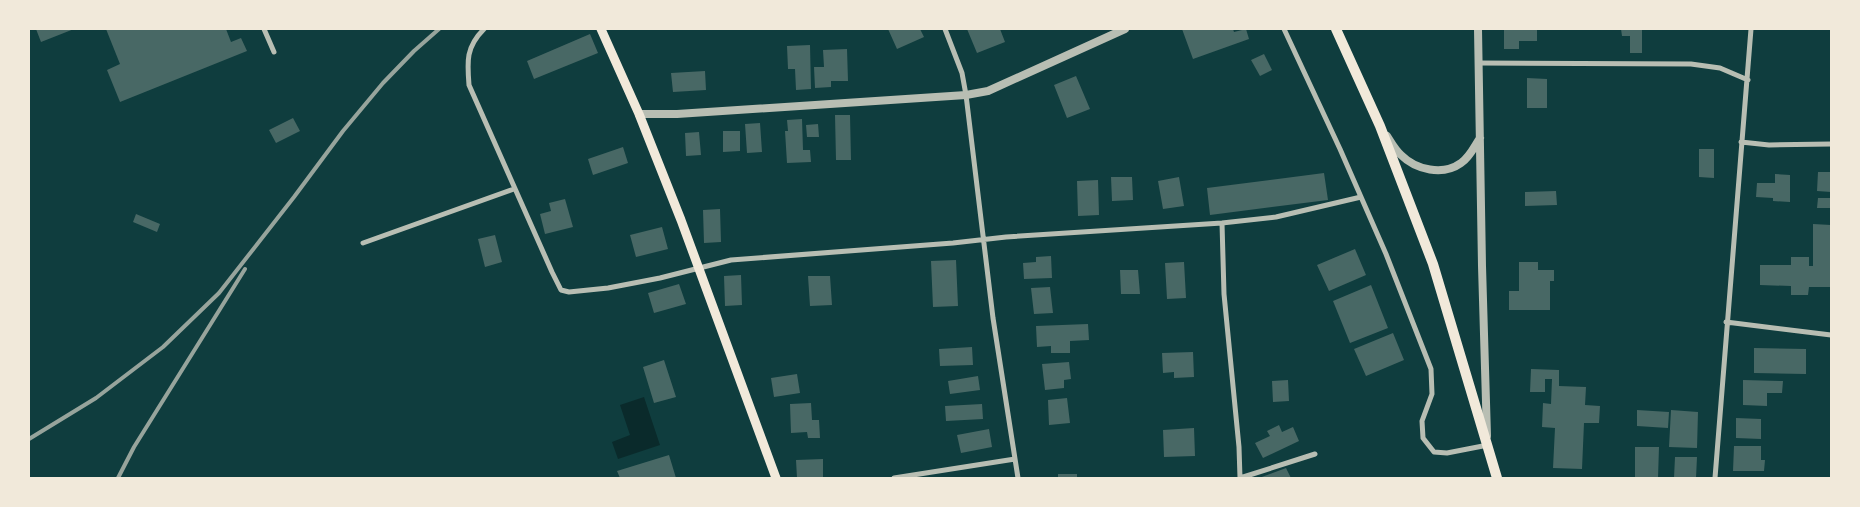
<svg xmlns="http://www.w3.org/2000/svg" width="1860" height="507" font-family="'Archivo Narrow',sans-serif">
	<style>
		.water { fill: #0a2a2b }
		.building { fill: #486865 }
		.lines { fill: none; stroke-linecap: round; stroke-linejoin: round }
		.minor { stroke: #b8beb3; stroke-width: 5 }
		.tertiary { stroke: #b8beb3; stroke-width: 8 }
		.secondary { stroke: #f1e9da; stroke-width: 9 }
		.primary { stroke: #f1e9da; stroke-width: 10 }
		.rail { stroke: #97a49c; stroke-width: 4 }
	</style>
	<rect width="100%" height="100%" fill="#0f3d3e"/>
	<path class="water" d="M644,397L660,445L618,459L612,442L630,435L620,405Z"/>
	<path class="building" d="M36,29H74L41,42Z
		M106,29H226L231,42L241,38L247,51L120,102L107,70L120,64Z
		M888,29H920L924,37L897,49Z
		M967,29H1000L1005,42L977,53Z
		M1182,29H1233L1234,32L1246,29L1249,39L1193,59Z
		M1504,29H1537V41H1519V49H1504Z
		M1621,29H1642V53H1630V36H1622Z
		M590,34L598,53L534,79L527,61Z
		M810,45L811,89L796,90L795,69H788L787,46Z
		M847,49L848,81H831V87L815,88L814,67H824L823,50Z
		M1264,54L1272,70L1260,76L1251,60Z
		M705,71L706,90L673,92L671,73Z
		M1076,76L1090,109L1067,118L1054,85Z
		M1527,78L1547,79V108H1527Z
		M835,115H850L851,160H836Z
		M293,118L300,131L276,143L269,130Z
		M802,119L803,150H810L811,162L787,163L785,131H788L787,120Z
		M760,123L762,152L747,153L745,124Z
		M818,124L819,137H807L806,125Z
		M723,131H740V151L723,152Z
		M699,132L701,155L686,156L685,133Z
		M623,147L628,163L593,175L588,159Z
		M1699,149H1714V178L1699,177Z
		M1818,172H1831V192L1817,191Z
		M1324,173L1328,200L1210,215L1207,188Z
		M1775,174L1790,175V202L1773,201V198L1756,197L1757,183H1775Z
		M1111,177H1132L1133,200L1112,201Z
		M1179,177L1184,206L1163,209L1158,181Z
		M1098,180L1099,215L1078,216L1077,181Z
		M1556,191L1557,205L1525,206V192Z
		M1818,198H1831V208H1817Z
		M565,199L573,227L545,234L540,214L551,211L549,203Z
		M720,209L721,242L704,243L703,210Z
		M136,214L160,224L157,232L133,222Z
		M1813,224L1831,225V287H1809L1808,295H1791V286L1760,285V265H1791V257H1809V266H1813Z
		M662,227L668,249L636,257L630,235Z
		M495,235L502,262L485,267L478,239Z
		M1355,249L1366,275L1329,291L1317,265Z
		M1051,256L1052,278L1024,279L1023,263L1036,262V257Z
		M956,260L958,306L933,307L931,261Z
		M1184,262L1186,298L1167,299L1165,263Z
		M1519,262H1538V270H1554V281H1550V310H1509V291H1519Z
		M1120,270H1138L1140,294H1121Z
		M741,275L742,305L725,306L724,276Z
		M808,276H830L832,305L810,306Z
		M679,284L686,304L654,313L648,293Z
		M1371,285L1388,328L1350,343L1333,301Z
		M1050,287L1053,313L1034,314L1031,288Z
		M1088,324L1089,340L1070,341V353H1051V346L1037,347L1036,326Z
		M1393,333L1404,360L1366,376L1354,349Z
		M972,347L973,365L940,366L939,349Z
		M1754,348L1806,349V374L1754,373Z
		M1193,352L1194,377L1174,378V372L1163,373L1162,353Z
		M664,360L676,397L654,403L643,367Z
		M1069,362L1071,379L1064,380V388L1045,390L1042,364Z
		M1531,369L1559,370V386L1586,387L1585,405L1600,406L1599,423H1584L1582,469L1553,468L1555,428L1542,427L1543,403L1551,404L1552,379H1545V392H1530Z
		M797,374L800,393L774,397L771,378Z
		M978,376L980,390L950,394L948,381Z
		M1288,380L1289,401L1273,402L1272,381Z
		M1743,380L1783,381L1782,393H1767V406L1743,405Z
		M1067,398L1070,423L1049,425L1048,400Z
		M811,403L812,420H819L820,438H808L807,432L791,433L790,404Z
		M982,404L983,419L946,421L945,406Z
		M1637,410L1669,412L1668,428L1637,426Z
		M1671,410L1698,412L1697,448L1669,447Z
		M1736,418L1761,419V439L1736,438Z
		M1279,425L1282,432L1293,427L1299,441L1263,458L1255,443L1270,436L1267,431Z
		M1194,428L1195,456L1164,457L1163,430Z
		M989,429L992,447L961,453L957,435Z
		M1734,446H1761V460H1765L1764,471H1733Z
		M1635,447H1659L1658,478H1635Z
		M669,455L676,478H620L617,471Z
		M1675,457H1697L1696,478H1674Z
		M823,459V478H797L796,460Z
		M1286,468L1291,478H1259Z
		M1058,474H1077V478H1058Z"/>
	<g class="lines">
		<path class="minor" d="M264,29L274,52
			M484,29C466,47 467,61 469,85L552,272L561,290L569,292L608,288L660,278L731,260L953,243L1006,237L1222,223L1276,217L1361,197
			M945,29L962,73L966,95L993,318L1018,478
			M1284,29L1340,149L1386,254L1431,369L1432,394L1422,421L1423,438L1434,452L1447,453L1488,445
			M1479,63L1691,64L1720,68L1748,80
			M1741,142L1769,145L1831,144
			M1222,223L1224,294L1239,447L1240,478
			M363,243L514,189
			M1726,322L1831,335
			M894,478L1015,459
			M1240,478L1315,454
			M1715,478L1751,29"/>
		<path class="tertiary" d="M1478,29L1482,266L1487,436
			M639,114H677L966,95L988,91L1125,29
			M1387,136C1391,142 1395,150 1401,155C1416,170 1443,176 1461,163C1470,157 1474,147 1480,138"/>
		<path class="secondary" d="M601,29L639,114L681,220L776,478"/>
		<path class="primary" d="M1336,29L1380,126L1433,264L1497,478"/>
		<path class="rail" d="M29,439L96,398L163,347L219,293L294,197L343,131L383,83L414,51L439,29
			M118,478L134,447L245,269"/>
	</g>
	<rect width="1860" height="507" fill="none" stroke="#f1e9da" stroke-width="60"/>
</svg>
